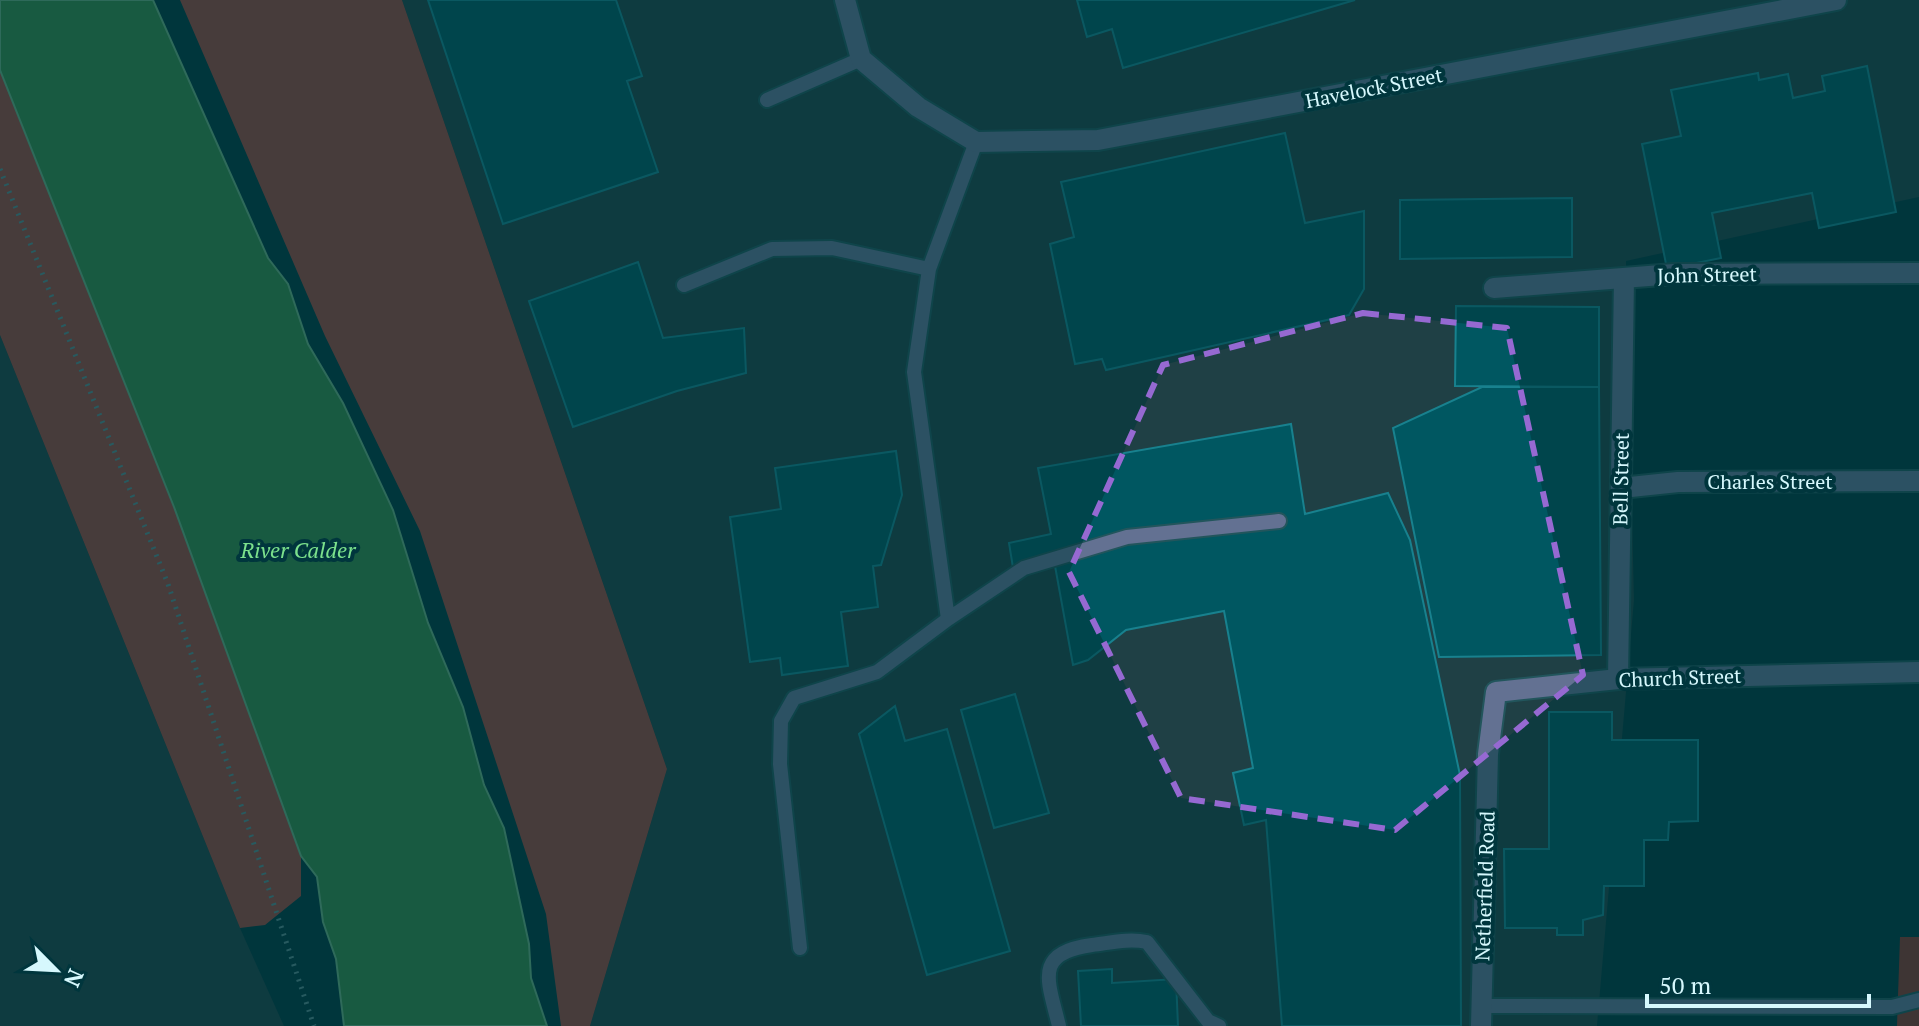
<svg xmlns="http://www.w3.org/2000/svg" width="1919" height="1026" font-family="'PT Serif',serif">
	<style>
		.built { fill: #1f4045 }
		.green { fill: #8b332c }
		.forest { fill: #9e433b }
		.water { fill: #378547; stroke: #67a87e; stroke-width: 2 }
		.building { fill: #005761; stroke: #18818e; stroke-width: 2 }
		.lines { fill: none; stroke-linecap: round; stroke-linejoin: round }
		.service-casing { stroke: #22555c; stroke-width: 18 }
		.minor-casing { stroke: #22555c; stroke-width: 24 }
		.path { stroke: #57858b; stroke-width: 5; stroke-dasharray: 2 6; stroke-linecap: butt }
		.service { stroke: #637192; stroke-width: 14 }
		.minor { stroke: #637192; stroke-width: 20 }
		.marked { fill: none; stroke: #9669d2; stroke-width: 6; stroke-dasharray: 16 10; stroke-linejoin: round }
		.labels { text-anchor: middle; stroke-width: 8; stroke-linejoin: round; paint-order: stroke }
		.street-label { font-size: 20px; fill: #d6f8fd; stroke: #00363d }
		.water-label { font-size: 22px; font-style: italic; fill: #7be18c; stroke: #00363d }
	</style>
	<rect width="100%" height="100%" fill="#00363d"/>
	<path class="built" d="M402,0H1919V197L1626,261L1634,600L1597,1026H590L667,769Z
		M0,335L240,928L284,1026H0Z"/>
	<path class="green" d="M1900,937H1919V1026H1897Z"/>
	<path class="forest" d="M180,0H402L667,769L590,1026H561L546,914L420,531L325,336Z
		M0,70L174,507L301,856V896L265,925L240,928L0,335Z"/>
	<path class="water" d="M0,0H153L268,258L288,284L308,344L343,403L393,510L428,623L463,707L484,785L504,828L529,944L531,978L547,1026H344L336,959L323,922L317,877L301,856L174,507L0,70Z"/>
	<path class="building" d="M428,0H616L642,76L627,81L658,172L503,224Z
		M1077,0H1355L1123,68L1112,29L1087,37Z
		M1867,66L1896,212L1819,228L1812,193L1712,213L1721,258L1667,269L1642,144L1681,136L1671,90L1758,73L1759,80L1788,74L1793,98L1825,91L1822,76Z
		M1285,133L1305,223L1364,211V289L1349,315L1106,370L1102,359L1075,364L1050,244L1074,237L1061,182Z
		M1572,198V257L1400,259V200Z
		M638,262L663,338L744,328L746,373L677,391L573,427L529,301Z
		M1456,306L1599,307V387L1455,386Z
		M1482,387H1599L1601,655L1439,657L1393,428Z
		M1291,424L1305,514L1388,493L1410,540L1460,775L1461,1026H1282L1266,820L1244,825L1233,773L1253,768L1224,611L1126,630L1088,660L1073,665L1055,566L1014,574L1009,543L1051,534L1038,468Z
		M896,451L902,495L881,565L873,566L878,607L841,612L848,666L782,675L780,658L750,662L730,517L781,509L775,468Z
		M1015,694L1049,813L994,828L961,710Z
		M895,706L905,741L947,729L1010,951L927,975L859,734Z
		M1549,712H1612V740H1698V821L1669,822L1668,840H1644V886H1604L1603,915L1583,920V935H1557V928H1505L1504,849H1549Z
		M1112,969V983L1176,979L1178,1026H1081L1078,971Z"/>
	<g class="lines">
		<defs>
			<path id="service" d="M767,100L861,59
				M684,285L772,249L832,248L929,269
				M948,619L1024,568L1127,537L1279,521
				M800,948L780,764L781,721L794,698L877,672L948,619L914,372L929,269L976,142
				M1482,1006L1892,1007L1919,1000
				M1059,1026C1048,980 1033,953 1092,945C1110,943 1128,938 1147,942L1208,1021L1219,1026"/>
			<path id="minor" d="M845,0L861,59L918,107L976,142L1098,140L1836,0
				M1494,288L1674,274L1919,273
				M1621,488L1678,482L1919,481
				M1618,679L1624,278
				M1481,1026L1488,754L1496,692L1618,679L1919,672"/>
		</defs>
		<use href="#service" class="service-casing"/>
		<use href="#minor" class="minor-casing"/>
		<path class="path" d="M0,169L168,584L314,1026"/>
		<use href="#service" class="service"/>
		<use href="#minor" class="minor"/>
	</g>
	<path d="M0 0H1919V1026H0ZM1363,313L1507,328L1583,675L1395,830L1181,798L1069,572L1163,365Z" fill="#00363d" fill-opacity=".55" fill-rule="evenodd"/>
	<path class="marked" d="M1363,313L1507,328L1583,675L1395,830L1181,798L1069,572L1163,365Z"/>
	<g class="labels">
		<g class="street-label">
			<text transform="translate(1374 88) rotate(-11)" y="7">Havelock Street</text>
			<text transform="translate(1707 275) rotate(-1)" y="7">John Street</text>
			<text transform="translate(1621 479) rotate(-89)" y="7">Bell Street</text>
			<text x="1770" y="489">Charles Street</text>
			<text transform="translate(1680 678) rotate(-2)" y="7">Church Street</text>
			<text transform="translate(1485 886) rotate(-88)" y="7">Netherfield Road</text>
		</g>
		<g class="water-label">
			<text x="298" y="558">River Calder</text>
		</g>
	</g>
	<g transform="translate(56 970) rotate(114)" stroke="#00363d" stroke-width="6" paint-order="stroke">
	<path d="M0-6L14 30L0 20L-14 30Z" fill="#d6f8fd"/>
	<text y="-12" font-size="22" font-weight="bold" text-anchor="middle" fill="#d6f8fd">N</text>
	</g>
	<path d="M1647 994v12h222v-12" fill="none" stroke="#d6f8fd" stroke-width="4"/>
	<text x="1659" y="994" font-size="24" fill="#d6f8fd" stroke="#00363d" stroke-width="6" paint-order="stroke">50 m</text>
</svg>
